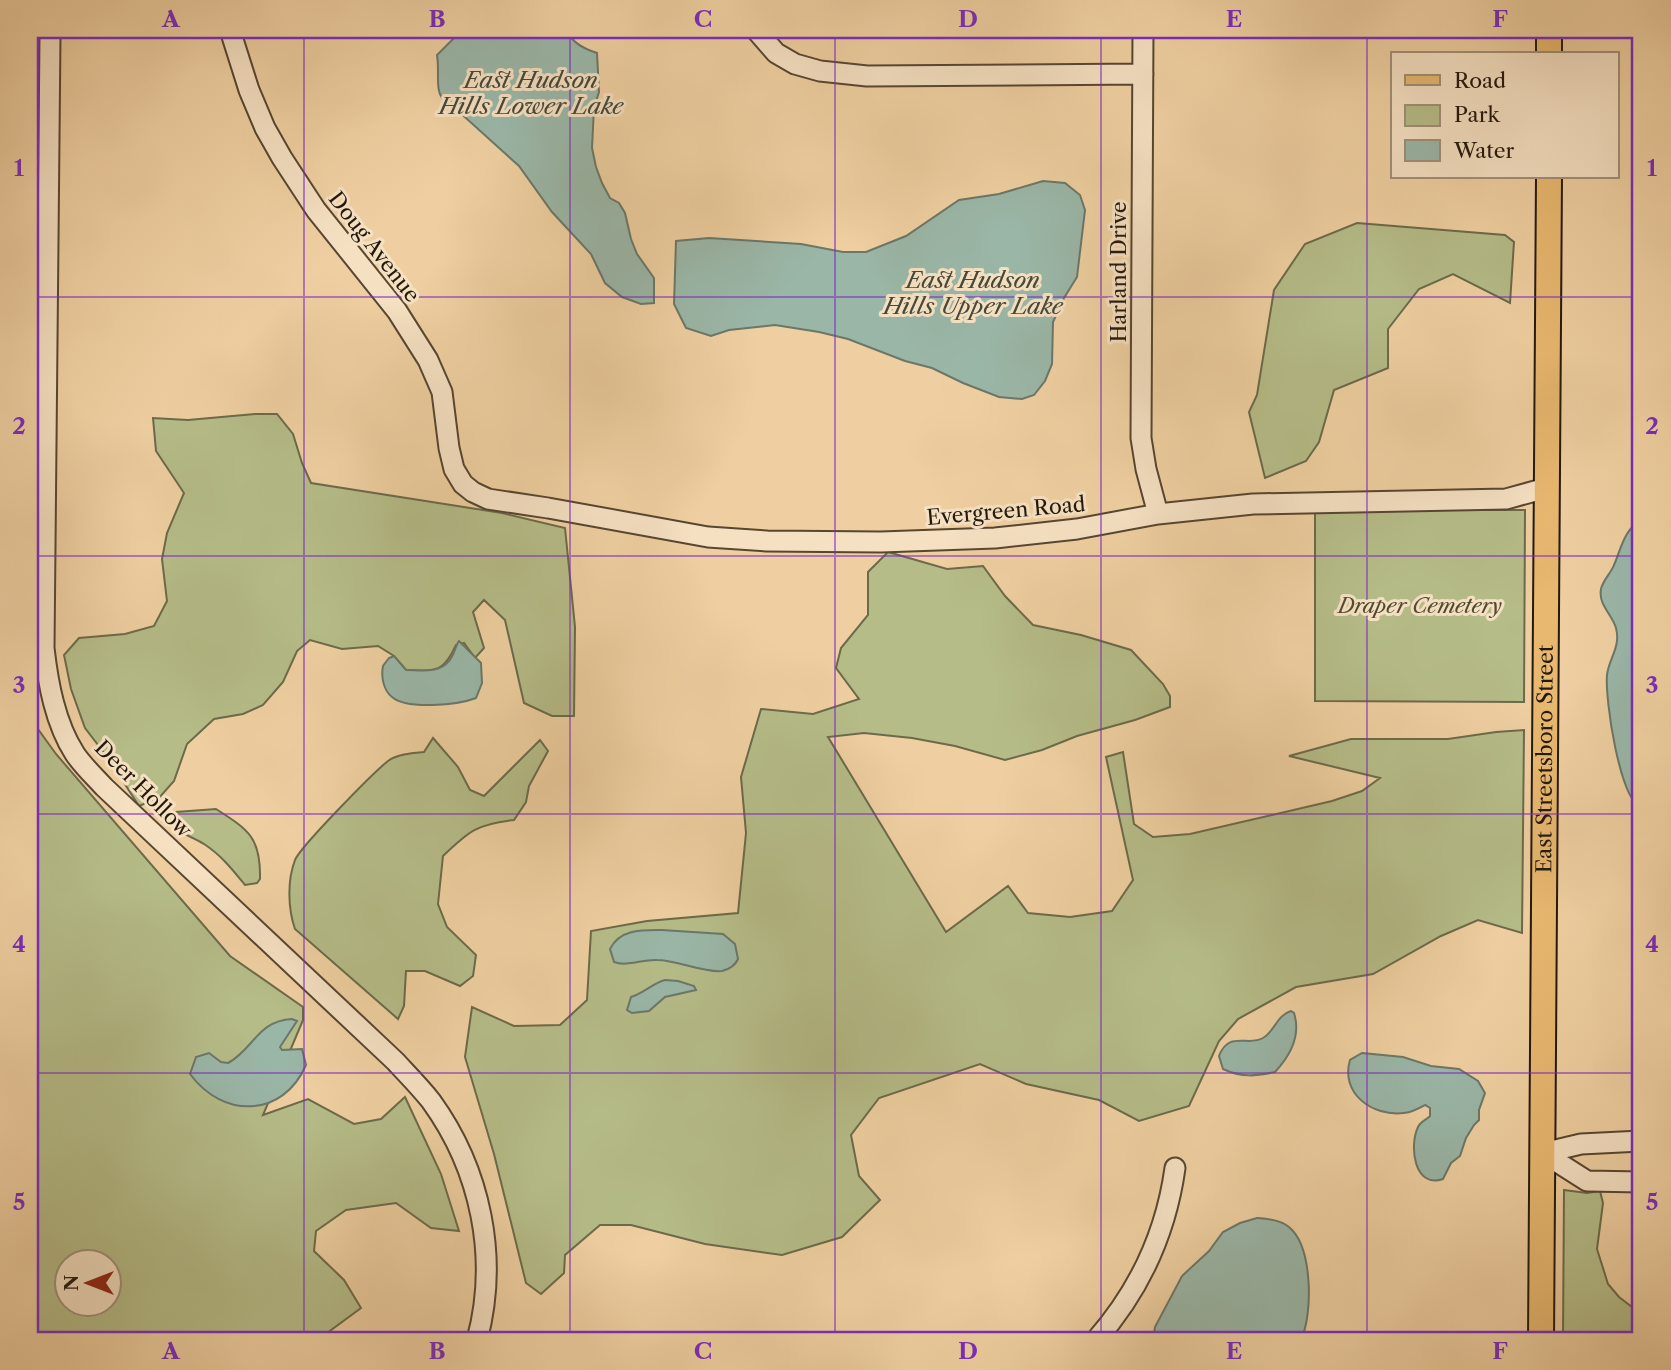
<svg xmlns="http://www.w3.org/2000/svg" width="1671" height="1370" font-family="'Libre Caslon Text',serif">
	<style>
		.green { fill: #b5bc88; stroke: #6c6a4a; stroke-width: 2; fill-rule: evenodd }
		.water { fill: #9ab6a7; stroke: #6b7769; stroke-width: 2 }
		.lines { fill: none; stroke-linecap: round; stroke-linejoin: round }
		.minor-casing { stroke: #574632; stroke-width: 23 }
		.major-casing { stroke: #24190d; stroke-width: 28 }
		.minor { stroke: #f5e0c2; stroke-width: 19 }
		.major { stroke: #e8b870; stroke-width: 24 }
		.grid { fill: none; stroke: #7b2cbf; stroke-width: 2; stroke-opacity: 0.55 }
		.labels { text-anchor: middle; stroke-width: 6; stroke-linejoin: round; paint-order: stroke }
		.street-label { font-size: 21px; fill: #24190d; stroke: #f5e0c2 }
		.park-label { font-size: 21px; font-style: italic; fill: #504a32; stroke: #f5e0c2 }
		.water-label { font-size: 23px; font-style: italic; fill: #47483b; stroke: #f5e0c2 }
		.neatline { fill: none; stroke: #7b2cbf; stroke-width: 2.5 }
		.grid-label { font-size: 23px; text-anchor: middle; font-weight: bold; fill: #7b2cbf }
	</style>
	<rect width="100%" height="100%" fill="#efcfa1"/>
	<filter id="stains"><feTurbulence type="fractalNoise" baseFrequency=".00286" numOctaves="4"/><feColorMatrix values="0 0 0 0 .2 0 0 0 0 .09 0 0 0 0 .02 0 0 0 .5 -.17"/></filter>
	<radialGradient id="worn" r=".72"><stop offset=".6" stop-color="#630" stop-opacity="0"/><stop offset="1" stop-color="#630" stop-opacity=".3"/></radialGradient>
	<path class="green" d="M1357,223L1505,235L1514,242L1510,303L1453,274L1419,289L1388,329V368L1334,390L1319,442L1306,461L1265,478L1249,412L1257,395L1274,290L1305,244Z
		M255,414H277L293,434L302,463L311,483L502,513L565,528L575,627L574,716H552L524,703L505,620L484,600L473,612L484,648L475,658L464,643L456,645C443,674 435,671 406,670L394,656L378,646L342,649L310,640L297,651L283,682L263,705L243,714L214,719L187,744L174,781L159,798L139,806L108,758L85,728L71,689L64,655L79,638L125,634L154,626L167,601L162,559L167,533L184,493L156,451L153,418L188,420Z
		M1315,510H1525L1524,702L1315,701Z
		M888,552L947,569L983,566L1005,596L1033,625L1081,635L1131,650L1163,684L1170,696V707L1135,720L1077,736L1042,750L1005,760L955,746L912,738L864,733L828,737L946,932L1008,886L1028,913L1070,917L1112,911L1133,880L1106,757L1123,752L1134,824L1153,837L1190,834L1332,801L1362,791L1380,778L1289,756L1351,739H1448L1496,732L1524,730L1522,933L1478,920L1441,936L1373,974L1296,987L1238,1019L1219,1041L1189,1106L1139,1121L1099,1100L1026,1084L980,1064L879,1098L851,1135L859,1176L880,1200L842,1237L782,1255L705,1244L631,1225H600L565,1255L564,1273L541,1294L526,1283L494,1154L465,1057L472,1007L514,1026L560,1025L587,1000L591,931L647,921L738,913L746,833L741,777L761,709L813,714L859,699L836,668L841,648L868,615V572Z
		M30,718L56,754L230,956L303,1007V1020L263,1115L308,1099L354,1124L381,1119L405,1097L441,1174L459,1231L431,1228L396,1203L346,1210L316,1231L314,1251L344,1280L361,1308L327,1333L303,1339L210,1337L178,1340H134L30,1333ZM66,1262H108V1304H66Z
		M433,738L458,767L470,790L484,796L540,740L548,751L529,786L526,802L514,820C477,824 469,831 443,856L438,904L447,927L476,955L473,976L460,986L425,971H406L404,1006L398,1019L295,929C288,909 287,881 295,860C300,847 374,772 388,761C397,754 413,753 424,752Z
		M216,809C249,830 261,838 260,879L257,883L245,885C232,869 221,855 204,844C191,836 182,835 169,823L176,812Z
		M1564,1190L1587,1193L1600,1191L1603,1203L1597,1249L1608,1284L1619,1297L1641,1314V1340H1563Z"/>
	<path class="water" d="M462,30H567C571,43 585,49 597,53L599,92L594,108L592,148L596,167L602,183L610,198L619,203L625,213L631,239L637,254L654,278V303L641,304L622,297L605,283L591,254L552,212L519,166L456,109C430,96 441,81 437,55Z
		M1043,181L1065,183L1080,195L1085,210L1077,277L1064,298L1053,322L1052,364L1045,381L1034,395L1022,399L999,397L963,383L932,368L905,361L848,339L819,332L775,325L729,330L711,336L686,328L674,304L676,241L709,238L801,244L843,252H866L906,236L959,200L999,194Z
		M1641,521V808C1619,797 1605,699 1607,675C1609,658 1621,647 1616,628C1612,614 1598,605 1601,589C1603,580 1611,573 1614,565C1621,549 1624,529 1641,521Z
		M459,641L481,663L482,683L476,698C458,705 407,710 392,697C383,690 381,676 383,666L389,658L394,656L406,670C420,670 439,674 449,661C454,655 455,647 459,641Z
		M662,930L723,934L735,944L738,959C735,966 730,969 722,971C704,973 677,960 657,960C643,959 627,967 614,962L610,949C620,929 642,930 662,930Z
		M665,980L678,981L694,986L696,990L665,997L649,1011L632,1013L627,1010L631,997C644,993 653,983 665,980Z
		M1291,1011L1294,1013C1301,1035 1290,1056 1275,1072C1256,1076 1242,1078 1223,1069L1219,1056C1229,1030 1248,1047 1263,1038C1275,1031 1277,1015 1291,1011Z
		M292,1019L297,1021L280,1047L282,1050L302,1049L306,1065C283,1118 223,1119 190,1074L196,1057L209,1053L221,1062L228,1063C254,1049 257,1021 292,1019Z
		M1362,1053L1403,1057L1431,1066L1459,1069L1478,1081L1485,1093L1479,1110V1120L1474,1125L1466,1138L1460,1156L1451,1163L1443,1179C1414,1189 1409,1146 1418,1127C1420,1122 1426,1120 1430,1116V1108L1425,1105C1418,1109 1413,1112 1404,1113C1372,1117 1340,1093 1350,1060Z
		M1257,1218C1268,1219 1281,1220 1289,1227C1313,1247 1313,1314 1301,1340H1153L1155,1327L1182,1276L1209,1251L1223,1232L1240,1223Z
		M327,1333L350,1334L364,1340H301Z"/>
	<g class="lines">
		<defs>
			<path id="minor" d="M53,30L50,36L44,648C48,683 55,723 75,754C83,766 95,777 104,787L395,1061C407,1074 420,1087 431,1101C481,1170 499,1258 477,1340
				M230,30L249,90L265,128L282,158L316,210L397,311L428,360L442,392L449,448L454,469L463,484L473,492L488,499L548,508L708,537L767,541L881,542L995,538L1077,529L1158,514L1253,504L1506,499L1546,488
				M756,30L776,53L795,64L820,71L867,76L1143,74
				M1143,30L1141,438L1146,469L1158,514
				M1543,1153L1587,1181L1641,1182
				M1543,1153L1581,1144L1641,1141
				M1096,1340C1139,1291 1166,1233 1175,1168"/>
			<g id="major">
				<path d="M1549,54V30"/>
				<path id="s1" d="M1541,1340L1549,177"/>
			</g>
		</defs>
		<use href="#minor" class="minor-casing"/>
		<use href="#major" class="major-casing"/>
		<use href="#minor" class="minor"/>
		<use href="#major" class="major"/>
	</g>
	<path class="grid" d="M304,30V1340M570,30V1340M835,30V1340M1101,30V1340M1367,30V1340M30,297H1641M30,556H1641M30,814H1641M30,1073H1641"/>
	<g class="labels">
		<g class="street-label">
			<text transform="translate(374 247) rotate(52)" y="7">Doug Avenue</text>
			<text transform="translate(1119 272) rotate(-90)" y="7">Harland Drive</text>
			<text transform="translate(1006 511) rotate(-5)" y="7">Evergreen Road</text>
			<text dy="7" stroke="none"><textPath href="#s1" startOffset="581">East Streetsboro Street</textPath></text>
			<text transform="translate(143 789) rotate(45)" y="7">Deer Hollow</text>
		</g>
		<g class="park-label">
			<text x="1420" y="613">Draper Cemetery</text>
		</g>
		<g class="water-label">
			<text x="531" y="88">East Hudson<tspan x="531" dy="26">Hills Lower Lake</tspan></text>
			<text x="973" y="288">East Hudson<tspan x="973" dy="26">Hills Upper Lake</tspan></text>
		</g>
	</g>
	<rect width="1671" height="1370" fill="none" stroke="#efcfa1" stroke-width="77"/>
	<rect x="1391" y="52" width="228" height="126" fill="#f5e0c2" stroke="#a1907a" stroke-width="2"/>
	<rect x="1405" y="75" width="35" height="10" fill="#e8b870" stroke="#a1907a" stroke-width="2"/>
	<text x="1454" y="88" font-size="21" fill="#24190d">Road</text>
	<rect x="1405" y="105" width="35" height="21" fill="#b5bc88" stroke="#a1907a" stroke-width="2"/>
	<text x="1454" y="122" font-size="21" fill="#24190d">Park</text>
	<rect x="1405" y="140" width="35" height="21" fill="#9ab6a7" stroke="#a1907a" stroke-width="2"/>
	<text x="1454" y="158" font-size="21" fill="#24190d">Water</text>
	<g transform="translate(88 1283) rotate(270)"><circle r="33" fill="#f5e0c2" stroke="#a1907a" stroke-width="2"/>
	<path d="M0-5L12 26L0 18L-12 26Z" fill="#8f2418"/>
	<text y="-10" font-size="19" font-weight="bold" text-anchor="middle" fill="#24190d">N</text>
	</g>
	<rect x="38" y="38" width="1594" height="1294" class="neatline"/>
	<g class="grid-label">
		<text x="171" y="27">A</text>
		<text x="437" y="27">B</text>
		<text x="703" y="27">C</text>
		<text x="968" y="27">D</text>
		<text x="1234" y="27">E</text>
		<text x="1500" y="27">F</text>
		<text x="19" y="176">1</text>
		<text x="1652" y="176">1</text>
		<text x="19" y="434">2</text>
		<text x="1652" y="434">2</text>
		<text x="19" y="693">3</text>
		<text x="1652" y="693">3</text>
		<text x="19" y="952">4</text>
		<text x="1652" y="952">4</text>
		<text x="19" y="1210">5</text>
		<text x="1652" y="1210">5</text>
		<text x="171" y="1359">A</text>
		<text x="437" y="1359">B</text>
		<text x="703" y="1359">C</text>
		<text x="968" y="1359">D</text>
		<text x="1234" y="1359">E</text>
		<text x="1500" y="1359">F</text>
	</g>
	<rect width="100%" height="100%" filter="url(#stains)"/>
	<rect width="100%" height="100%" fill="url(#worn)"/>
</svg>
